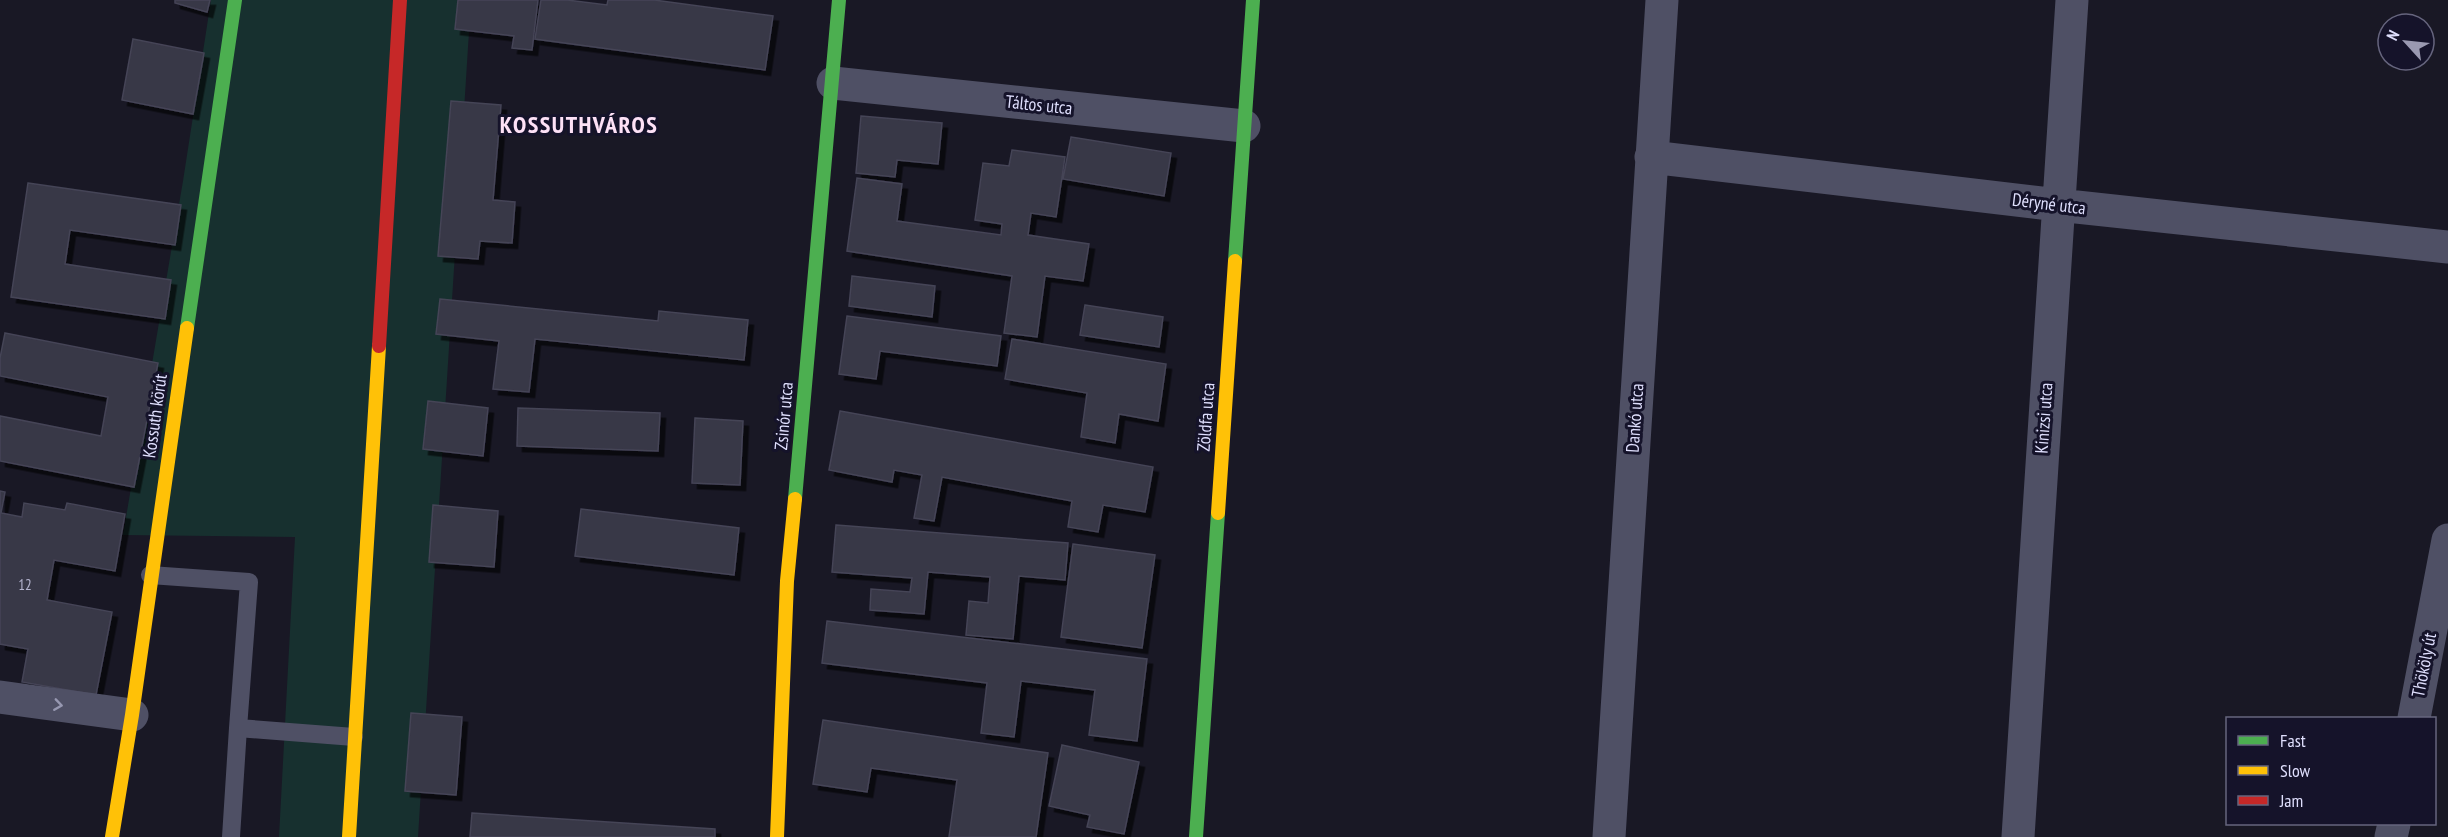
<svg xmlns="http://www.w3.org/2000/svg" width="2448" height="837" font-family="'PT Sans Narrow',sans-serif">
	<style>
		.green { fill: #17302f }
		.building { fill: #383746; stroke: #454457; stroke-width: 1.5; filter: url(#shadow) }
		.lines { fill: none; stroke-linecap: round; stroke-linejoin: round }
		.lane { stroke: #4f5065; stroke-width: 18 }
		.street { stroke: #4f5065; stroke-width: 33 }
		.fast { stroke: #4caf50; stroke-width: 14 }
		.slow { stroke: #ffc107; stroke-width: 14 }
		.jam { stroke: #c62828; stroke-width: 14 }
		.oneway { stroke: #9798b1 }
		.labels { text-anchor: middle; stroke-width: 6; stroke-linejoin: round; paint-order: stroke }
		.number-label { font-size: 15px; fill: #b5b5cf }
		.street-label { font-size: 18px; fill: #dfdffd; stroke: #15132a }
		.district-label { font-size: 24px; font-weight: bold; letter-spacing: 1.5px; fill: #fde1f6; stroke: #15132a }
	</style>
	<defs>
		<filter id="shadow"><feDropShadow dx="5.5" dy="5.5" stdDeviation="0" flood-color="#0009"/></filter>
	</defs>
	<rect width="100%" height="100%" fill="#191825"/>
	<path class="green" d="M211,0H471L418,837H279L295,537L123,535L183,181Z"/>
	<path class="building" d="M175,0H210L207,12L175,3Z
		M458,0H538L532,50L512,48L514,36L455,29Z
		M541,0H567L607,5L608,0H654L773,16L765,70L535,39Z
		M133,39L204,53L193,114L122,100Z
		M451,101L501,105L493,200L515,202L512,243L480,241L478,259L438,256Z
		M861,116L942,123L938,164L897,160L895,177L856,173Z
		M1071,137L1171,153L1164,196L1063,179Z
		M1012,150L1065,157L1056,217L1031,213L1028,235L1089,244L1083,281L1045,276L1037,337L1004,333L1012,276L847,251L857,178L902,184L897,221L1001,235L1002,224L975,220L983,163L1009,166Z
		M28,183L181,205L175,245L70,230L65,264L171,280L165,319L11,297Z
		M852,276L935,286L932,317L849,306Z
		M440,299L658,321L659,311L748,320L744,360L535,339L529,392L493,389L499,341L436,334Z
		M1085,305L1163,317L1159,347L1080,335Z
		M847,316L1001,336L997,366L880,351L876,379L839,374Z
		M5,333L158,363L134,487L0,461V416L101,436L108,397L0,376V358Z
		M1012,339L1166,364L1158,421L1119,414L1115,443L1081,437L1087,393L1005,379Z
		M428,401L488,408L483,456L423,449Z
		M518,408L660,413L658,451L517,446Z
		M840,411L1153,467L1145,512L1103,505L1098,532L1068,527L1072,501L942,477L934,521L914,518L922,475L894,470L892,482L829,470Z
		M695,418L743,421L740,485L692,483Z
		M0,491L5,492L1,513L22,517L24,503L65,510L67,503L125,514L115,571L54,560L47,600L112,612L96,695L22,682L28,649L0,644Z
		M433,505L498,511L494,567L429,562Z
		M581,509L739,528L734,575L575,556Z
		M836,525L1068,543L1065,580L1019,576L1013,639L966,635L969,601L988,603L990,577L928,572L924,614L870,610L871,589L910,592L912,578L832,572Z
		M1073,544L1155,555L1142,648L1061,637Z
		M827,621L1147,659L1137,741L1089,735L1095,690L1021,681L1014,737L981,733L987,683L822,663Z
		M411,713L462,717L456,795L405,791Z
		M823,720L1048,753L1036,837H949L957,780L871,768L867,792L813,784Z
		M1062,745L1139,762L1124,834L1087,827L1090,815L1049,806Z
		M472,813L715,829V837H470Z"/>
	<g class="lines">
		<path class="lane" d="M150,575L249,582L238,728L354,737
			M231,837L238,728"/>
		<path class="street" d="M833,83L1244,126
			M1651,157L2058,205L2448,247
			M0,697L132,715
			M2414,718L2448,540
			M1609,837L1662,0
			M2018,837L2072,0
			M2391,837L2394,824"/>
		<path class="fast" d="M1235,261L1253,0
			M187,328L235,0
			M795,499L839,0
			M1196,837L1218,513"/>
		<path class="slow" d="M1218,513L1235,261
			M112,837L132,715L187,328
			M349,837L379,346
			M777,837L787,581L795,499"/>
		<path class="jam" d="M379,346L400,0"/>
	</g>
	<defs><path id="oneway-chevron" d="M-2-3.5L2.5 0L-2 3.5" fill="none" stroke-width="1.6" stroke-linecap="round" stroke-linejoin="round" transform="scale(1.5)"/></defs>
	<use class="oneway" href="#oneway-chevron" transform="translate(58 705) rotate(8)"/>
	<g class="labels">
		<g class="number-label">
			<text x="25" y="590">12</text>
		</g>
		<g class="street-label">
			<text transform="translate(1039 105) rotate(6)" y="6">Táltos utca</text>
			<text transform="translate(2049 204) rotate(7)" y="6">Déryné utca</text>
			<text transform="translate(155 416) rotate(-82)" y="6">Kossuth körút</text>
			<text transform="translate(784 416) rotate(-85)" y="6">Zsinór utca</text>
			<text transform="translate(1206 417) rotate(-86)" y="6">Zöldfa utca</text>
			<text transform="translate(1635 418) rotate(-86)" y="6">Dankó utca</text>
			<text transform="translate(2044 418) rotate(-86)" y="6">Kinizsi utca</text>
			<text transform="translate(2424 665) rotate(-79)" y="6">Thököly út</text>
		</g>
		<g class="district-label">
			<text x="579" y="133">KOSSUTHVÁROS</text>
		</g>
	</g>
	<rect x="2226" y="717" width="210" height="108" fill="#15132a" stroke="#66657e" stroke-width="1.5"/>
	<rect x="2238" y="736" width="30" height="9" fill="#4caf50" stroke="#66657e" stroke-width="1.5"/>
	<text x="2280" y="747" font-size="18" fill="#dfdffd">Fast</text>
	<rect x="2238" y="766" width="30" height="9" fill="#ffc107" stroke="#66657e" stroke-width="1.5"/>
	<text x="2280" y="777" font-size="18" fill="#dfdffd">Slow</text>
	<rect x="2238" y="796" width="30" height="9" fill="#c62828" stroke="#66657e" stroke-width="1.5"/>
	<text x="2280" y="807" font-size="18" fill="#dfdffd">Jam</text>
	<g transform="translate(2406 42) rotate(297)"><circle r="28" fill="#15132a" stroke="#66657e" stroke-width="1.5"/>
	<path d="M0-4.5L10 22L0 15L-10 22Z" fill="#9a99b1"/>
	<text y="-9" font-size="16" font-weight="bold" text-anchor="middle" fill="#dfdffd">N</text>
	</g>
</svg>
